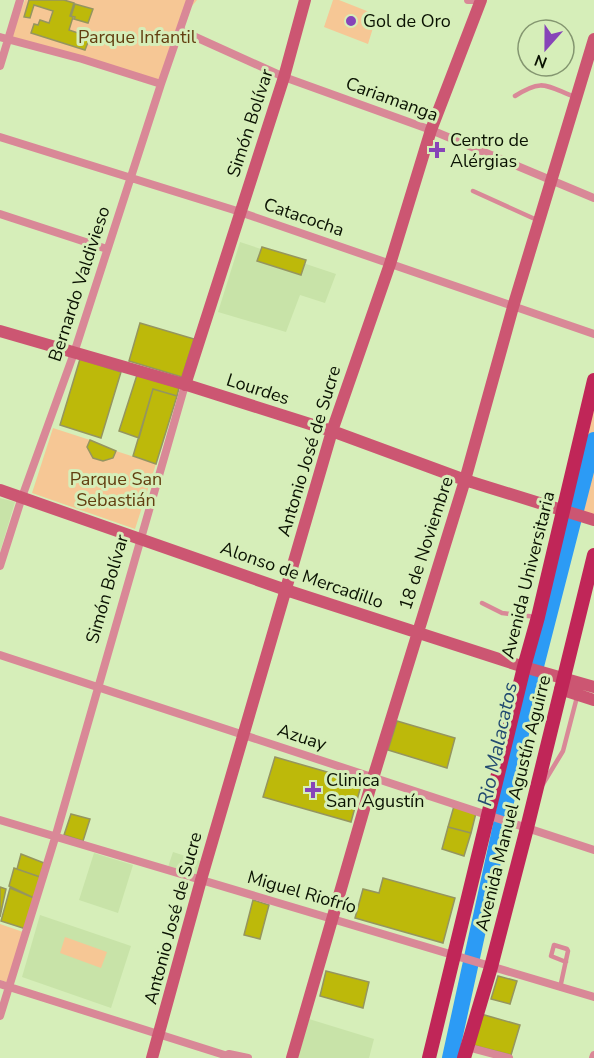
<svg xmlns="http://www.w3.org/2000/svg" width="594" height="1058" font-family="'Nunito Sans',sans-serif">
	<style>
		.built { fill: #c8e3a8 }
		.green { fill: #f6c795 }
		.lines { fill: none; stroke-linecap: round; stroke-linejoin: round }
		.river { stroke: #2c9bf5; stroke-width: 16 }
		.building { fill: #bdb90a; stroke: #95955f; stroke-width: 1.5 }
		.lane { stroke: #d98897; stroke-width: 4.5 }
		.street { stroke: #d98897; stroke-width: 8 }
		.secondary { stroke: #cc5672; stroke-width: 12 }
		.primary { stroke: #c02658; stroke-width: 14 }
		.poi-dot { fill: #8744b8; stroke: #d6eeb9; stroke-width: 2 }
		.labels { text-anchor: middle; stroke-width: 6; stroke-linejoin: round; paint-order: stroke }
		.poi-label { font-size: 18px; fill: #0a1202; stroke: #d6eeb9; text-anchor: start }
		.park-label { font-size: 18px; fill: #623e10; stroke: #d6eeb9 }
		.street-label { font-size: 18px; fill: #0a1202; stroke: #d6eeb9 }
		.water-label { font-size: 20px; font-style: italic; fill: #234b70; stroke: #d6eeb9 }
	</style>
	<rect width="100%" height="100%" fill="#d6eeb9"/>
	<path class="built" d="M240,242L336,274L325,303L300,295L286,332L218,312Z
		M0,498L15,502L0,552Z
		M173,852L204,862L199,877L168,867Z
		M94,853L133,865L118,913L79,900Z
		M40,915L131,946L111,1008L22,977Z
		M309,1019L374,1039L369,1058H298Z"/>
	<path class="green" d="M25,0H197L187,12L161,84L12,40L14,28Z
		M333,0H339L377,15L368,44L324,27Z
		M594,380V520L563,510Z
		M53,428L90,440L93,457L103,461L113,458L116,451L156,464L135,529L32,493Z
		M0,924L23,932L7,982L0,980Z
		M65,937L107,952L101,968L60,953Z"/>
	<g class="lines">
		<path class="river" d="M450,1058L534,674L594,440"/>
	</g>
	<path class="building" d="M29,0H64L74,3L70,16L73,17L69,30L90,37L85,50L31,33L34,24L38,25L40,20L49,23L53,11L34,5L30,18L24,17Z
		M75,4L93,9L88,23L74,19L75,17L71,16Z
		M262,247L306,260L301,275L257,261Z
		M140,323L194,339L182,377L129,361Z
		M80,359L121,372L101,438L60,425Z
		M137,375L179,388L177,396L153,389L139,438L119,431Z
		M153,389L177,396L156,464L133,456Z
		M90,440L116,451L113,458L103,461L93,458L87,447Z
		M397,721L455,738L447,768L388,750Z
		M275,757L362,782L351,822L263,797Z
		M454,806L476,813L471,833L448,827Z
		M71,814L90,819L83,841L64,835Z
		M448,827L471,833L464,856L442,849Z
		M21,854L44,863L40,877L17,869Z
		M14,868L40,877L34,898L9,886Z
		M383,878L455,898L443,943L355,918L363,889L379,893Z
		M0,887L6,889L0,917Z
		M10,888L34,898L26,929L1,921Z
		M253,900L269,905L260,939L244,935Z
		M326,971L369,982L363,1008L320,996Z
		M498,976L517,981L510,1004L491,999Z
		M481,1014L520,1025L511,1055L472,1045Z"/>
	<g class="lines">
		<path class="lane" d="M515,96C543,78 546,86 575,97
			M473,191L537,220
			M482,603L502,613L537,617
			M543,784L563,751L577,697
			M560,988L568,951L567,949L554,945L551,956L566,962"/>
		<path class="street" d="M468,0H477
			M180,30L284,77L431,130L594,198
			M0,37L82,59L161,84
			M0,66L20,0
			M0,137L234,210L594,334
			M0,214L107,249
			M0,566L22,497L74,353L161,84L190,0
			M0,655L594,850
			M0,820L594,997
			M0,984L234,1058
			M0,1016L55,838L185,385
			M467,1047L509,1058
			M229,1054L248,1058
			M593,1058L594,1055"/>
		<path class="secondary" d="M0,331L187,385L332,431L465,480L594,520
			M185,385L284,77L305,0
			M0,490L286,590L524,667L594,687
			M560,689L594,700
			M152,1058L201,880L332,431L390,264L431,130L481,0
			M292,1058L373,778L465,480L513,307L594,39"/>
		<path class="primary" d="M429,1058L524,667L538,617L594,380
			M464,1058L491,967L527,828L594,555"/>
	</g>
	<g class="poi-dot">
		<circle cx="351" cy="21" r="6"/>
		<path d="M434 141h6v6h6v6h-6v6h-6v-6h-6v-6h6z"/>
		<path d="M310 781h6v6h6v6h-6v6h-6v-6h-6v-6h6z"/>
	</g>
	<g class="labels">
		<g class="poi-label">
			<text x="363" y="27">Gol de Oro</text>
			<text x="450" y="146">Centro de<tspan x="450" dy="21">Alérgias</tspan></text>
			<text x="326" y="786">Clinica<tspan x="326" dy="21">San Agustín</tspan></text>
		</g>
		<g class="park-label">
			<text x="137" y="43">Parque Infantil</text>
			<text x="116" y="485">Parque San<tspan x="116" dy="21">Sebastián</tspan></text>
		</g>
		<g class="street-label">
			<text transform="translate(392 99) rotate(20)" y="6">Cariamanga</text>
			<text transform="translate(250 123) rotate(-72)" y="6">Simón Bolívar</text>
			<text transform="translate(304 217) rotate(19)" y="6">Catacocha</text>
			<text transform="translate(79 284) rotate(-72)" y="6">Bernardo Valdivieso</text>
			<text transform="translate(258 389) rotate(18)" y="6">Lourdes</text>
			<text transform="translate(309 451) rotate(-73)" y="6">Antonio José de Sucre</text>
			<text transform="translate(426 543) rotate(-72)" y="6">18 de Noviembre</text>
			<text transform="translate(302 575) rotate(19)" y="6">Alonso de Mercadillo</text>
			<text transform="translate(528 575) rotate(-76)" y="6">Avenida Universitaria</text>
			<text transform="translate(107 589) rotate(-74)" y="6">Simón Bolívar</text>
			<text transform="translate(302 737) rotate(18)" y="6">Azuay</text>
			<text transform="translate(513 803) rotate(-76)" y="6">Avenida Manuel Agustín Aguirre</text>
			<text transform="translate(302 892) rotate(16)" y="6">Miguel Riofrío</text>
			<text transform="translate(173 918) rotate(-75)" y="6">Antonio José de Sucre</text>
		</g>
		<g class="water-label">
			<text transform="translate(497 744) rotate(-78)" y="7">Rio Malacatos</text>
		</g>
	</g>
	<g transform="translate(546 48) rotate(201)"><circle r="28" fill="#d6eeb9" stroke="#849670" stroke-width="1.5"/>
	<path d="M0-4.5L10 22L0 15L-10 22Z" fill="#8744b8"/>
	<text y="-9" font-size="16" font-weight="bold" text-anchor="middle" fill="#0a1202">N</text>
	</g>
</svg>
